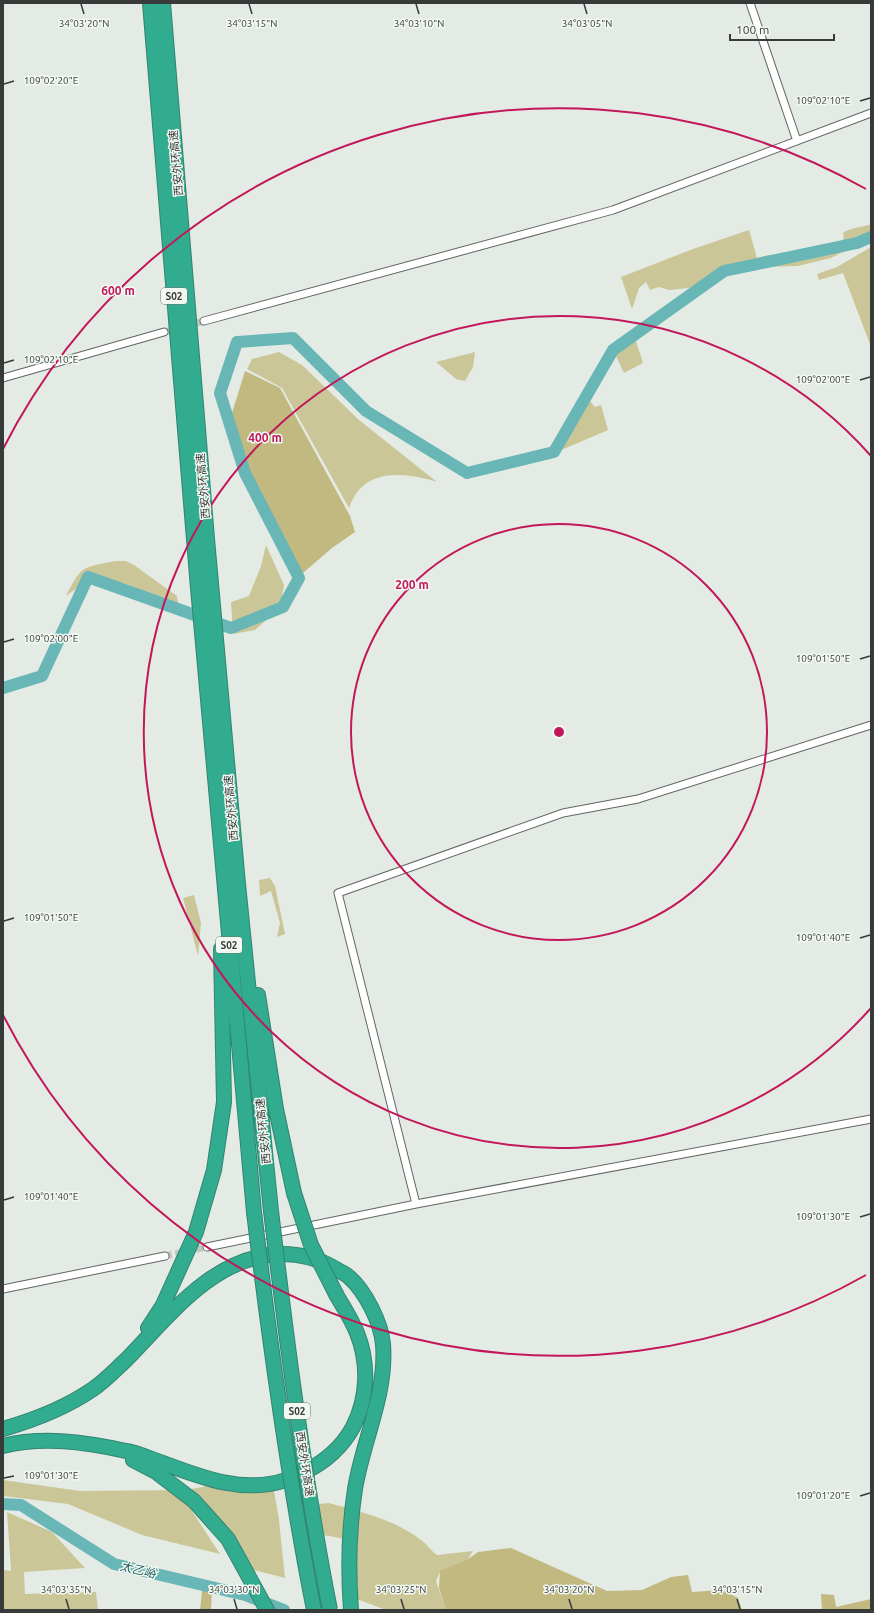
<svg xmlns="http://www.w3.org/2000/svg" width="874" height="1613" font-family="Ubuntu,'Noto Sans SC',sans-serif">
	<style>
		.green { fill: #cbc697 }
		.forest { fill: #c1b980 }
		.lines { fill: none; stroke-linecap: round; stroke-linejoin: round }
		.river { stroke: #69b6b7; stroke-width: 12 }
		.street-tunnel { stroke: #c1c8c2; stroke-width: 7; stroke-dasharray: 7 3.5; stroke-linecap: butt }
		.street-casing { stroke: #616662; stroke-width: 9 }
		.highway-casing { stroke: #338470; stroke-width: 16 }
		.street { stroke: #fff; stroke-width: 7 }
		.highway { stroke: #31ac8e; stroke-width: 14 }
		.highway-bridge-casing { stroke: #338470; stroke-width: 16; stroke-linecap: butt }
		.highway-bridge { stroke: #31ac8e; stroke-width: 14 }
		.ticks { fill: none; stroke: #373a38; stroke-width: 1.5 }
		.ring { fill: none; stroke: #c2185b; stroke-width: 2 }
		.labels { text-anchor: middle; stroke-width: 3; stroke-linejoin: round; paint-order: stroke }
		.shield { fill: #f2f8f2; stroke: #6f7370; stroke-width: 1 }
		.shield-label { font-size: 10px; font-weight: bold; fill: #373a38 }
		.street-label { font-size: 11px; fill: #373a38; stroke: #f2f8f2 }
		.water-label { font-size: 12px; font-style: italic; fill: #1e5f5f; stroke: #f2f8f2 }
		.ticks-label { font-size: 10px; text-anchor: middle; fill: #373a38; stroke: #f2f8f2; stroke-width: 3; stroke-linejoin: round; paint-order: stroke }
		.centre { fill: #c2185b; stroke: #f2f8f2; stroke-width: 2 }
		.ring-label { font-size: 12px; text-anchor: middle; font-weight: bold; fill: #c2185b; stroke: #f2f8f2; stroke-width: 3; stroke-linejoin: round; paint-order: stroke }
	</style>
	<rect width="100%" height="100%" fill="#e4ebe5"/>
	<path class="green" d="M871,224V237L831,258L798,266L730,268L697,285L689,288L669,290L659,287L650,290L646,282L639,288L632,309L621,277L693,249L749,230L757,258C761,257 765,256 769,255C784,253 851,262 843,233C851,227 861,228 871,224Z
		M871,247V347L843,273L819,280L817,274L837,267Z
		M633,332L643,363L624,373L614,352Z
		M279,352L302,365L359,420L437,482C414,475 381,469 362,487C355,493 352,501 349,508L282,388L247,369L252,359Z
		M475,352L473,367L465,381L456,379L436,362Z
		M588,399L595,407L601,405L608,430L566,448L555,451Z
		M266,545L284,585L280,608L255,630L233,634L231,602L249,596L261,566Z
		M115,561H126L134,565L177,596L180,613C152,596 119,571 85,584C78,586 72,592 66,596C82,565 81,568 115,561Z
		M270,878L275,886L285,934L277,937L280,923L271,891L260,896L259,880Z
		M194,895L201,923L198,956L183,898Z
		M272,1479L279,1520L285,1578L243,1567L198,1500L188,1505L220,1554L142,1535L68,1504L3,1496V1480L80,1491L186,1490L239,1480Z
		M329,1503C361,1512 394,1519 421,1540C427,1544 431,1551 437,1555L473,1551L468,1559L440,1572L436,1581L446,1610H386L354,1598L357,1541L323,1535L318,1504Z
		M7,1512L52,1532L85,1568L24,1572L25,1594L96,1592L98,1610H3V1570L11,1571Z"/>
	<path class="forest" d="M245,371L280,388L350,516L355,532L332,548L296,579V573L280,532L230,438L232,413Z
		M511,1548L607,1591L642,1590L671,1577L688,1575L692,1592L722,1590L738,1598L742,1610H446L439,1588L440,1571L468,1559L478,1552Z
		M203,1582L212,1589L211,1610H200Z
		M821,1594L834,1595L836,1607L871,1599V1610H822Z"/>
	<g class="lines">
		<path class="river" d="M3,688L42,676L88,577L231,628L283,607L299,578L245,473L220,393L237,342L293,338L366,411L467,473L554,452L613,350L724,271L857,243L871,237
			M3,1504L21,1505L114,1564L245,1595L284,1610"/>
		<path class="street-tunnel" d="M164,332L204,321
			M165,1256L207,1247"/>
		<defs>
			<path id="street" d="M750,3L797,141
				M204,321L613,210L871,113
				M3,378L164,332
				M416,1204L871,1119
				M207,1247L416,1204L338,893L563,813L638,799L871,725
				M3,1289L165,1256"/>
			<path id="highway" d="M150,3L198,588L254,1212
				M163,3L207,539L238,884L271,1211
				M258,995L276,1109L294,1193
				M148,1328L163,1305L196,1232L214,1170L224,1102L221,949
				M3,1429C34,1420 67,1407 93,1389C105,1381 116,1369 127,1359C170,1315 213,1257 279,1254C298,1253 320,1259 336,1269C341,1272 346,1274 349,1277C366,1292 381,1323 383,1344C387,1394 363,1440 355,1489C349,1528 348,1570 351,1610
				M3,1446C43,1436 86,1442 126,1451C138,1453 151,1459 163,1463C203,1478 244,1494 286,1480C293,1478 299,1474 306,1471C325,1462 343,1446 353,1427C368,1398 369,1363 357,1333C352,1320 344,1308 337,1296
				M133,1460L156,1472L194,1501L228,1539L267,1610"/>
		</defs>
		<use href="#street" class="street-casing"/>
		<use href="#highway" class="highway-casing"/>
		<use href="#street" class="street"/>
		<use href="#highway" class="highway"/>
		<defs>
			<path id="highway-bridge" d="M294,1193L311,1245L337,1296
				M271,1211C287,1344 304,1478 330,1610
				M254,1212C270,1345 288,1479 314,1610"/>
		</defs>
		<use href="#highway-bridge" class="highway-bridge-casing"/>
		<use href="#highway-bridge" class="highway-bridge"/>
	</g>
	<path class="ticks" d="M81,4L84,14M249,4L252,14M416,4L419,14M584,4L587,14M4,84L14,81M860,101L870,98M4,363L14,360M860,380L870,377M4,642L14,639M860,659L870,656M4,921L14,918M860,938L870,935M4,1200L14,1197M860,1217L870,1214M4,1478L14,1476M860,1496L870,1493M66,1599L69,1609M234,1599L237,1609M401,1599L404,1609M569,1599L572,1609M737,1599L740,1609"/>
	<g class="ring">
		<circle cx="559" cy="732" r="208"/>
		<path d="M871 1008A416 416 0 1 1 871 456"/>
		<path d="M866 1275A624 624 0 0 1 3 1015M3 449A624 624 0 0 1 866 189"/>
	</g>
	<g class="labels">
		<g class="shield">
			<rect x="161" y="288" width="26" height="16" rx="3"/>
			<rect x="216" y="937" width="26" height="16" rx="3"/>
			<rect x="284" y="1403" width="26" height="16" rx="3"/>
		</g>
		<g class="shield-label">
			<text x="174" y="300">S02</text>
			<text x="229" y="949">S02</text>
			<text x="297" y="1415">S02</text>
		</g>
		<g class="street-label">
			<text transform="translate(176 163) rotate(-95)" y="4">西安外环高速</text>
			<text transform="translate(203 486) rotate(-95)" y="4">西安外环高速</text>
			<text transform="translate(231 808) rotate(-95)" y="4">西安外环高速</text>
			<text transform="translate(263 1131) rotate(-96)" y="4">西安外环高速</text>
			<text transform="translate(305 1464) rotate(81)" y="4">西安外环高速</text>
		</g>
		<g class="water-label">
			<text transform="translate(138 1570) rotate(13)" y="4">太乙峪</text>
		</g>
	</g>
	<g class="ticks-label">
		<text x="84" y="27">34°03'20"N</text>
		<text x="252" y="27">34°03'15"N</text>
		<text x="419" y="27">34°03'10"N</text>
		<text x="587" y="27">34°03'05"N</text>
		<text x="51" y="84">109°02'20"E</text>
		<text x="823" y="104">109°02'10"E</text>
		<text x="51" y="363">109°02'10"E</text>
		<text x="823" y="383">109°02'00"E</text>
		<text x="51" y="642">109°02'00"E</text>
		<text x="823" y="662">109°01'50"E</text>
		<text x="51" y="921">109°01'50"E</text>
		<text x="823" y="941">109°01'40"E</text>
		<text x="51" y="1200">109°01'40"E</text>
		<text x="823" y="1220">109°01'30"E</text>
		<text x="51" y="1479">109°01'30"E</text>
		<text x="823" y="1499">109°01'20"E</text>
		<text x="66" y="1593">34°03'35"N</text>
		<text x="234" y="1593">34°03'30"N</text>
		<text x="401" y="1593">34°03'25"N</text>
		<text x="569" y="1593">34°03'20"N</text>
		<text x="737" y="1593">34°03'15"N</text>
	</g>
	<circle cx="559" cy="732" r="6" class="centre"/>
	<g class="ring-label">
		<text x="118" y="295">600 m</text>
		<text x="265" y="442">400 m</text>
		<text x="412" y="589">200 m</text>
	</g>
	<rect width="874" height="1613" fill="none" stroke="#373a38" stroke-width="8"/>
	<path d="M730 34v6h104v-6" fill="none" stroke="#373a38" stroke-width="2"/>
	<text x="736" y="34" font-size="12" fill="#373a38" stroke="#f2f8f2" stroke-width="3" paint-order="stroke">100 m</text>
</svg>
